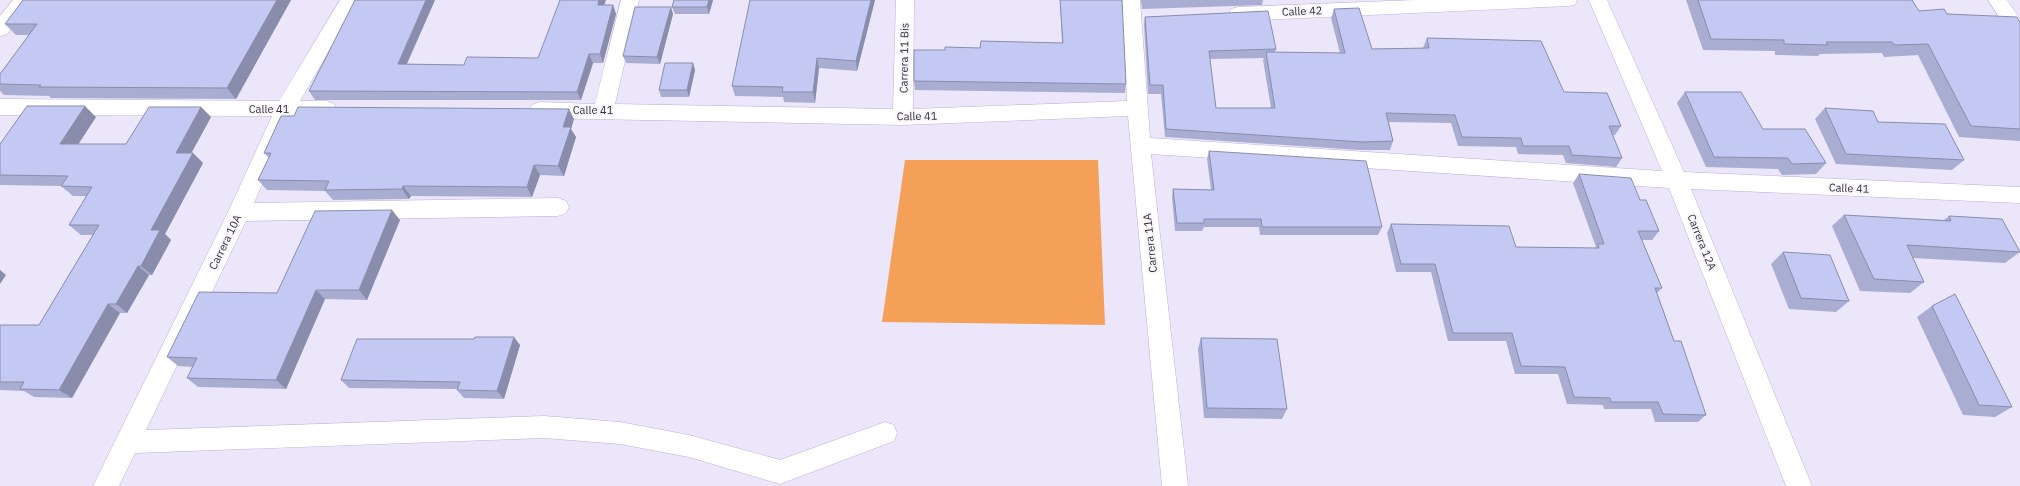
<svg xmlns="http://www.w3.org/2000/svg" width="2020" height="486" font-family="'IBM Plex Sans',sans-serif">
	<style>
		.green { fill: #f4a059 }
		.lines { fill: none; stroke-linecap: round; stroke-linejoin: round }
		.minor-casing { stroke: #bdaede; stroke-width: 1 }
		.minor { fill: #fff; fill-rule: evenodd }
		.wall { fill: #a9add2; fill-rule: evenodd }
		.shaded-wall { fill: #898dab }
		.building { fill: #c4c9f4; stroke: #898dab }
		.labels { text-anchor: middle; stroke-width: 4; stroke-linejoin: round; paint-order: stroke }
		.street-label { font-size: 11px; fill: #342e41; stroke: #f7f7f7 }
	</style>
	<rect width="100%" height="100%" fill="#ece6fa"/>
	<path class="green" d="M905,160H1098L1105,325L882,322Z"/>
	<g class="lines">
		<defs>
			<path id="minor" d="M13,0H32L7,34L0,36V16Z
				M340,0H358L300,101H327L334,104L337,109L334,114L327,117L292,116L254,203L558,198L566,201L569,207L566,213L558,216L246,221L146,430L544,416L620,422L689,435L780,460L885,422L894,425L897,433L894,441L780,484L689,457L620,444L544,438L135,453L119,486H93L228,212L272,116L0,115V99L279,101Z
				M621,0H639L615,104L893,109L896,0H914L913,109L1127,101L1122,0H1140L1150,138L1662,171L1589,0H1607L1684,172L2020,187V203L1691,189L1812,486H1786L1669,188L1151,154L1188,486H1162L1128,116L903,125L539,118L532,115L529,110L532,105L539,102L595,104Z
				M1415,0H1577L1575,5L1568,6L1238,21L1231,19L1229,14L1231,9L1238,7Z
				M1988,0H2007L2020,19V40L2013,38Z"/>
		</defs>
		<use href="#minor" class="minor-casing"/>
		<use href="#minor" class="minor"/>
	</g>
	<path class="wall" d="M291,0L236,99L51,98L49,96L4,95L0,91V74L29,35H16L5,24Z
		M355,0H435L407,64L464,65L538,58L604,5H613L616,14L603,63H593L581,100H315L309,91Z
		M713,0L709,14H675L672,7Z
		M875,0L857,71L819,68L815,103L784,102L783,97L735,96L732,86Z
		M1060,0H1122L1126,84L1125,93L915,90L914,81L945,50L1062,43Z
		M1141,0H1263L1262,5L1142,9Z
		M1686,0H1912L1919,11L2020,22V141L1959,137L1918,55L1884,57L1882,53L1820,54L1818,56L1775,55V51L1703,50Z
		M1334,9L1372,49L1423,48L1427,38L1564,92L1621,126L1615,135H1612L1622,158L1616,167L1566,163L1563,155L1518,154L1516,147L1458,146L1451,123L1389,122L1393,141L1390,150H1359L1165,137L1161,94H1148L1144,25L1145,17L1276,49L1275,52L1340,53L1331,18ZM1264,58L1263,60L1271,108H1216L1210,59Z
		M673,14L660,64L626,63L623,56Z
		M693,63L695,70L689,97H661L659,90Z
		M1685,92L1763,129L1826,163L1816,174L1782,175L1778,169L1706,167L1677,103Z
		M201,107L211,117L191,153H193L203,163L165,234L171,240L152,275H149L127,313H120L72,398L34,397L24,391L0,390V325H39L93,235H81L69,225L86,196H73L61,186L0,185V144L96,117L78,144H126Z
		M1825,108L1878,122L1964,160L1952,170L1836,164L1815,119Z
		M574,119L571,129L576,137L564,176L540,175L532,197L411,196L409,199L333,200L325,191L267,190L258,180L269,158L264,153Z
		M1209,151L1382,227L1378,235H1260L1259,227H1204L1202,231H1175L1172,197L1173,189L1211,190L1207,159Z
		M1579,174L1640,200L1659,231L1652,240H1642L1662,288L1657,293L1674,341L1706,415L1698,422H1655L1651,409H1604L1603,405L1567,404L1558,374H1515L1506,341H1448L1431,272H1396L1387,233L1391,224L1516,247L1595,248L1596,247L1573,183Z
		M1844,215L1944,220L1949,216L2020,252L2005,263L1913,258L1924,282L1910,293L1860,291L1832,226Z
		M400,220L367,300L325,299L286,389L198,387L187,378L193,367L178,366L167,357Z
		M1783,252L1849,301L1836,312L1789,309L1771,264Z
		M1932,306L2012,407L1995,417L1963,415L1917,317Z
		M1201,338L1287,409L1282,419L1204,418L1198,349Z
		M520,345L504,399L464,398L457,390V389L349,388L341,380Z"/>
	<path class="shaded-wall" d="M277,0H291L236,99L227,88Z
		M426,0H435L403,72L398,64Z
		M599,0H606L601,14L598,5Z
		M709,0H713L709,14L707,7Z
		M871,0H875L857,71L856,61Z
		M613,5L616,14L603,63L600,54Z
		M671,7L673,14L660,64L657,57Z
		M589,54L593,63L581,100L577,92Z
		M817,58L819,68L815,103L813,92Z
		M693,63L695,70L689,97L687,90Z
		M85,106L96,117L72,154L60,144Z
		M201,107L211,117L186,163L176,153Z
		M569,109L574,119L571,129L576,137L564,176L558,166L563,127Z
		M193,153L203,163L165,234L171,240L152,275L141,266L151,230Z
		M534,165L540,175L532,197L527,187Z
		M403,186L411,196L409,199L402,189Z
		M392,210L400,220L367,300L359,290Z
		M138,266L149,275L127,313L116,304Z
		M0,270L6,275L0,284Z
		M316,290L325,299L286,389L276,380Z
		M108,304L120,313L72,398L59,390Z
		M514,337L520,345L504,399L497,391Z"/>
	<path class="building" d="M23,0H277L227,88L39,87L41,85L0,84V74L37,24H5Z
		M355,0H426L398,64L464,65L467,57L538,58L560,0H599L598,5H613L600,54H589L577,92L309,91Z
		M674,0H709L707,7H672Z
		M750,0H871L856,61L817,58L813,92H782L783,87L732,86Z
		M1060,0H1122L1126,84L914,81V50H945V47L980,48L981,41L1063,43Z
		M1698,0H1912L1919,11L1944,9L1947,14L2017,17L2020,22V129L1971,126L1928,44L1895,45L1892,42H1826L1828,45L1784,44V40L1711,39Z
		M635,7H671L657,57L623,56Z
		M1359,8L1372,49L1429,48L1427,38L1541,41L1564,92L1607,93L1621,126H1609L1622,158L1572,155L1569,146H1523L1521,138L1462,137L1455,115L1386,113L1393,141L1362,142L1166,129L1163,85H1150L1145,17L1268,11L1276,49L1209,51L1216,108H1275L1266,52L1345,53L1334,9Z
		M665,63H693L687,90H659Z
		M1685,92H1741L1763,129H1805L1826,163L1792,164L1788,158L1714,157Z
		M27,106H85L60,144H126L149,107H201L176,153H193L151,230H160L141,266H138L116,304H108L59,390L20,389L24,382H0V325H39L99,225H69L92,187L61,186L68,176L0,175V144Z
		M298,107L569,109L563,127H571L558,166L534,165L527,187L403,186L402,189L325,190L329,181L258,180L271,153H264L281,116H294Z
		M1825,108L1873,111L1878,122L1945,124L1964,160L1846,154Z
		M1209,151L1366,161L1382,227H1262L1261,219H1204V223H1177L1173,189L1214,190Z
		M1579,174L1631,178L1640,200H1646L1659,231H1638L1662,288H1655L1674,341H1681L1706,415L1663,414L1658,402H1611L1610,398L1574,397L1565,367L1521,366L1512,333H1453L1435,264H1401L1391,224L1509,226L1516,247L1599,248L1598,244H1604Z
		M392,210L359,290H316L276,380L187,378L197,358L167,357L199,292L277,293L315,211Z
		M1844,215L1951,221L1949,216L2002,219L2020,252L1907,245L1924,282L1874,279Z
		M1783,252L1830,255L1849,301L1801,298Z
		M1955,294L2012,407L1979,405L1932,306Z
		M475,337H514L497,391L457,390L460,382L341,380L357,339H474Z
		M1201,338L1277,339L1287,409L1207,408Z"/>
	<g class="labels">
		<g class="street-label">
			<text transform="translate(1302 11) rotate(-2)" y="4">Calle 42</text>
			<text transform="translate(904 58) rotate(-89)" y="4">Carrera 11 Bis</text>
			<text x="269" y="113">Calle 41</text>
			<text x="593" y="114">Calle 41</text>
			<text transform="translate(917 116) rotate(-1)" y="4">Calle 41</text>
			<text transform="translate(1849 188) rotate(2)" y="4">Calle 41</text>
			<text transform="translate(225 242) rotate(-64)" y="4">Carrera 10A</text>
			<text transform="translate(1702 242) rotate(68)" y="4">Carrera 12A</text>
			<text transform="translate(1150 243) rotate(-96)" y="4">Carrera 11A</text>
		</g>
	</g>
</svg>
